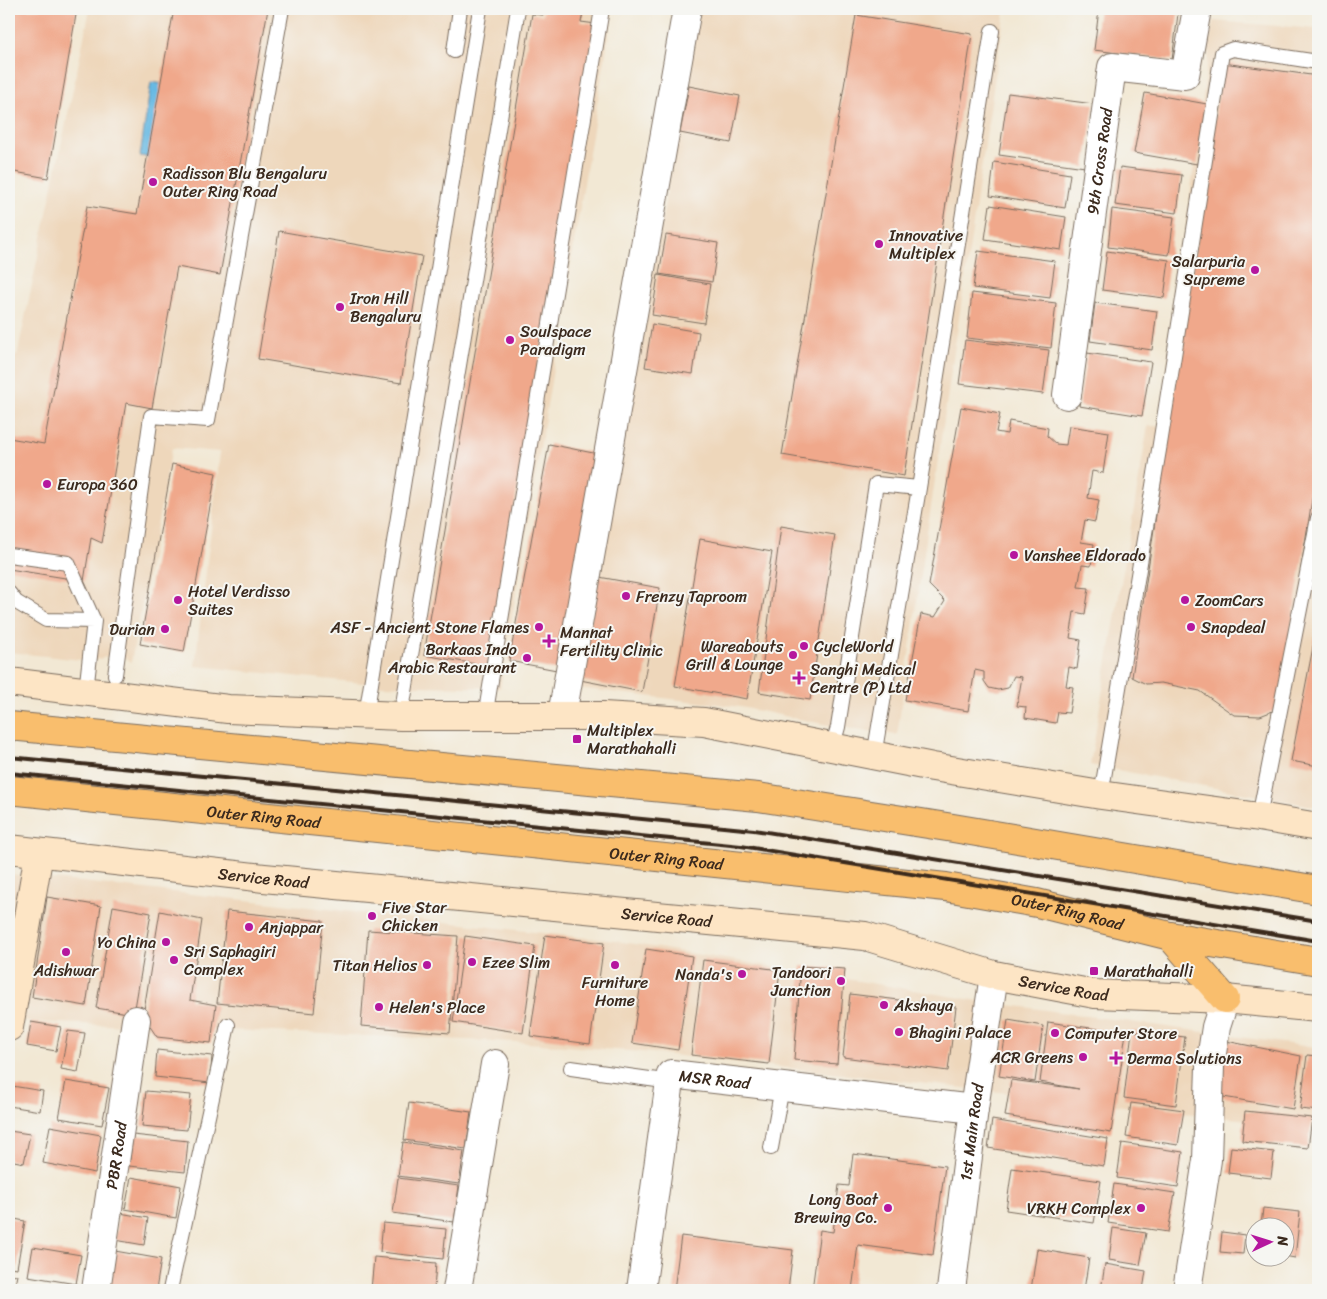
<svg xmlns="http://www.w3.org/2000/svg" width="1327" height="1299" font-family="Sriracha,sans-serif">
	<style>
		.built { fill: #eed7bb }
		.water { fill: #67b9e3; stroke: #517280 }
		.building { fill: #f0a88b }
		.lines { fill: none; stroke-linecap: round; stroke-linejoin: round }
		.lane-casing { stroke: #7b6c5e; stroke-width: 16 }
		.street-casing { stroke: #7b6c5e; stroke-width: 30 }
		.secondary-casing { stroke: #7b6c5e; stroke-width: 30 }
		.highway-casing { stroke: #7b6c5e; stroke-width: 30 }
		.lane { stroke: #fff; stroke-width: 14 }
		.street { stroke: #fff; stroke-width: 28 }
		.secondary { stroke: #fde5c5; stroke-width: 28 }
		.highway { stroke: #f9be6d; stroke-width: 28 }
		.rail { stroke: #3b2a1e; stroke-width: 4 }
		.poi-dot { fill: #b5179e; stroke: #f6f6f2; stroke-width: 2 }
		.labels { text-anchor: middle; stroke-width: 4; stroke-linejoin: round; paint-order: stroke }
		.street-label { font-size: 16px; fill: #3b2a1e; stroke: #f6f6f2 }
		.poi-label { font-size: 16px; fill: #3b2a1e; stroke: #f6f6f2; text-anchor: start }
	</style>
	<rect width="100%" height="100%" fill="#f6f6f2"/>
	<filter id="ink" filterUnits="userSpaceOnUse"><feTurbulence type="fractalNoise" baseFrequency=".02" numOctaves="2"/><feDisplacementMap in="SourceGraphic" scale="10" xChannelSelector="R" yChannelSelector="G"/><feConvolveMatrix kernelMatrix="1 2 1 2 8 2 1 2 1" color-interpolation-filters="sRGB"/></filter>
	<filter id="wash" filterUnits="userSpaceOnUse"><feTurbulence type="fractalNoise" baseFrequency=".0096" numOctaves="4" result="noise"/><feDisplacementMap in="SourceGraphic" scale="20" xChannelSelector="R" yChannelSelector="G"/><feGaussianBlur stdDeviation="1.12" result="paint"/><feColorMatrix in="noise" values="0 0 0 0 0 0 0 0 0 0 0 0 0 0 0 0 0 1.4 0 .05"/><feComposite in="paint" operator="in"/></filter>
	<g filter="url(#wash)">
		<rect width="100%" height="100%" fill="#f2e8d4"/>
		<path class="built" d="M90,9H613L500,688L382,685L195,666L220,452L172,448L131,662L118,654L91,661L9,652V356H17Z
			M700,9H1005L897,735L838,727L741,707L577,688Z
			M1213,21L1318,29V807L1090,765L1148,426H1160Z
			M9,874L616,941L973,1000L1318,1048V1128L654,1053L516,1042L9,1021Z"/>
		<path class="water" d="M151,82L188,88L178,161L140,156Z"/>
		<g id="blocks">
			<path class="building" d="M9,9H77L48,178L9,171Z
				M174,9H268L220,275L177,267L152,408L126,403L102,543L91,538L84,581L9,569V438L44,444L87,206L137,214Z
				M544,9H584L581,22L596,24L487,666L424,655L532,14L543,15Z
				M1099,9H1138L1178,14L1172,60L1094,50Z
				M856,15L972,34L904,476L782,455Z
				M1223,63L1318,76V463L1278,709L1260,716L1234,715L1200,691L1161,683L1146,684L1132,677Z
				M689,86L740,96L731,143L680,133Z
				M1008,93L1094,104L1085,167L999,155Z
				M1145,93L1207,104L1197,164L1134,153Z
				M994,162L1070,174L1065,208L990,196Z
				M1120,167L1182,175L1177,213L1115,205Z
				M990,205L1066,217L1061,250L985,239Z
				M1112,209L1174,217L1169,255L1108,247Z
				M279,231L422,256L401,383L258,359Z
				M666,235L718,243L712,282L659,274Z
				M978,251L1055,261L1050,298L973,288Z
				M1107,251L1169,260L1164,298L1102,290Z
				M658,275L710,284L704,323L652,315Z
				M972,293L1056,303L1051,348L967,338Z
				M1095,303L1157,311L1152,350L1090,341Z
				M652,324L699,332L693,374L645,367Z
				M965,340L1049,350L1043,394L959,384Z
				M1087,353L1151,362L1142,416L1079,406Z
				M961,407L1000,414L996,432L1007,434L1009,421L1048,428L1047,436L1056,444L1066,445L1069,426L1109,432L1103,473L1092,471L1088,498L1099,500L1095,522L1085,520L1081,542L1094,544L1091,566L1082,565L1078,587L1089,588L1085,614L1074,612L1070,638L1081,640L1077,669L1069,667L1066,686L1073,687L1069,713L1058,712L1056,723L1025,718L1026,707L1017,706L1022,677L1014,676L1008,688L998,690L989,688L984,681V672L975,670L968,711L905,700L921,614L935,617L945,601L929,585Z
				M549,444L603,455L562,671L509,661Z
				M172,464L216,473L184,652L140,644Z
				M781,526L835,535L810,700L759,692Z
				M700,539L772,552L747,699L675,686Z
				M599,577L660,588L642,692L580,680Z
				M1317,626H1318V766L1291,761Z
				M47,897L101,906L86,1006L32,997Z
				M113,906L151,913L134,1014L96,1008Z
				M160,911L202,920L190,1000L216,1005L211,1043L157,1037L143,1016Z
				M227,911L323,921L314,1013L217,1003Z
				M368,930L458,936L450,1033L361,1026Z
				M545,935L604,943L590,1044L530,1036Z
				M465,936L535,946L523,1033L453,1022Z
				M646,949L692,956L678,1050L632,1043Z
				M703,960L780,970L769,1064L691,1055Z
				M801,966L845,969L837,1064L794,1060Z
				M850,994L956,1007L948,1071L843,1057Z
				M1008,1020L1043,1026L1035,1082L999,1076Z
				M31,1022L61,1027L56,1051L27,1046Z
				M1048,1022L1126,1033L1111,1133L1005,1116L1011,1080L1079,1089L1040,1082Z
				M68,1031L85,1033L78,1072L61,1069Z
				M1132,1031L1185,1037L1176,1105L1124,1098Z
				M1221,1040L1301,1056L1293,1109L1212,1095Z
				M157,1050L212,1056L210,1083L155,1077Z
				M1307,1055L1318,1056V1111L1300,1109Z
				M66,1081L109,1088L102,1125L59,1118Z
				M12,1086L43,1091L40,1111L9,1106Z
				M146,1091L191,1095L187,1130L142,1126Z
				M409,1103L471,1112L466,1149L404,1140Z
				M1131,1103L1184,1110L1178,1145L1126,1137Z
				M1245,1111L1312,1118L1308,1148L1242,1141Z
				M992,1120L1108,1139L1104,1166L988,1148Z
				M50,1126L101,1135L95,1173L43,1163Z
				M9,1131L30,1134L24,1163L9,1160Z
				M133,1135L188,1141L185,1172L129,1166Z
				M403,1142L464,1151L459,1184L398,1176Z
				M1122,1143L1183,1152L1178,1187L1117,1178Z
				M1231,1147L1274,1152L1271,1178L1228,1173Z
				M853,1154L945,1166L933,1255L858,1245L852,1290H812L820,1230L833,1232L839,1185L849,1186Z
				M1012,1168L1101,1181L1094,1223L1006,1210Z
				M131,1177L181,1186L176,1218L125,1209Z
				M398,1178L459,1186L454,1222L393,1213Z
				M1114,1184L1175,1193L1168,1232L1108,1223Z
				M1263,1208L1300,1212L1295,1258L1284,1256V1226H1261Z
				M120,1213L148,1218L144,1245L115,1240Z
				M9,1218L25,1221L17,1268L9,1267Z
				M383,1223L446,1229L443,1259L380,1252Z
				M1113,1228L1146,1233L1140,1265L1109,1260Z
				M1222,1232L1245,1235L1243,1254L1220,1252Z
				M681,1236L793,1250L788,1290H674Z
				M33,1247L81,1255L76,1284L28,1276Z
				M1037,1249L1089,1258L1084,1290H1031Z
				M115,1251L161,1259L156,1290H109Z
				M374,1257L436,1263L434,1290H371Z
				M1105,1264L1146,1271L1143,1290H1101Z
				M9,1274L17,1275L14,1290H9Z"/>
		</g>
	</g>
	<g filter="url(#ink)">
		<use href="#blocks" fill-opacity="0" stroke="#7b6c5e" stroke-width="1"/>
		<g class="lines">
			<defs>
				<path id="lane" d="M454,51L460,9
					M919,488L992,31
					M9,555L68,563L94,621L86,691
					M9,593L16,602L46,620L94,621
					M115,675L151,416L208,420L282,9
					M366,715L480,9
					M401,716L518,9
					M485,717L602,9
					M832,748L838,727L876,484L919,488L874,756
					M1101,795L1160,444L1222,53L1233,49L1318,62
					M1259,817L1318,518
					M571,1068L671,1082
					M771,1148L782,1087
					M170,1290L228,1025"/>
				<g id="street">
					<path id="s1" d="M1067,395L1112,67L1185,75L1197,9"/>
					<path d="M562,715L687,9"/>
					<path id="s2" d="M96,1290L136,1020"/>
					<path d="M457,1290L495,1064"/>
					<path id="s3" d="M641,1290L671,1074L974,1109"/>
					<path id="s4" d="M951,1290L974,1109L994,975"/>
					<path d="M1187,1290L1207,1160L1210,1066L1216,1027L1225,999"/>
				</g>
				<g id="secondary">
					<path d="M9,682L228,709L401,716H603L704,722L933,767L1101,795L1259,817L1318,827"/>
					<path id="s5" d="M9,849L264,878L865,936L994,975L1095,994L1225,999L1318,1008"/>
					<path d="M9,1027L39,853"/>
				</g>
				<g id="highway">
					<path d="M9,726L758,797L953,828L1318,890"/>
					<path id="s6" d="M9,790L946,887L1037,903L1170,936L1318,961"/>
					<path d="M1170,936L1225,999"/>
				</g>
			</defs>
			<use href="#lane" class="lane-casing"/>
			<use href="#street" class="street-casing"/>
			<use href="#secondary" class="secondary-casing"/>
			<use href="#highway" class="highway-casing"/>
			<use href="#lane" class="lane"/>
			<use href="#street" class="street"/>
			<use href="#secondary" class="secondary"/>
			<use href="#highway" class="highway"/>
			<path class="rail" d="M9,757L754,830L1318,921
				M9,773L741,846L1318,941"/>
		</g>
	</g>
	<g class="poi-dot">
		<circle cx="153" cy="182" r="5"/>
		<circle cx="879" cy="244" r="5"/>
		<circle cx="1255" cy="270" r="5"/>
		<circle cx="340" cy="307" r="5"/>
		<circle cx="510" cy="340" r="5"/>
		<circle cx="47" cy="484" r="5"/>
		<circle cx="1014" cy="555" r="5"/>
		<circle cx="626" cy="596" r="5"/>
		<circle cx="178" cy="600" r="5"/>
		<circle cx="1185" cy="600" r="5"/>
		<circle cx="539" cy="627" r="5"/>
		<circle cx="1191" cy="627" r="5"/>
		<circle cx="165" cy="629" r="5"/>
		<path d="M546.5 633.5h5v5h5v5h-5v5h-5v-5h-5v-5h5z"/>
		<circle cx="804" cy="646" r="5"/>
		<circle cx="793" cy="655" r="5"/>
		<circle cx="527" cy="658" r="5"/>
		<path d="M796.5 670.5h5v5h5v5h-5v5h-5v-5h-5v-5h5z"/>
		<rect x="572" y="734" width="10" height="10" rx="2.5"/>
		<circle cx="372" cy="916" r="5"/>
		<circle cx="249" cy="927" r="5"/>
		<circle cx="166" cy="942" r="5"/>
		<circle cx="66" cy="952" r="5"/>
		<circle cx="174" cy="960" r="5"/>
		<circle cx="472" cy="962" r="5"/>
		<circle cx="427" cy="965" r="5"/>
		<circle cx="615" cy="965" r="5"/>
		<rect x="1089" y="966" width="10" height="10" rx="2.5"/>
		<circle cx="742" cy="974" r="5"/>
		<circle cx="841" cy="981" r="5"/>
		<circle cx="884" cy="1005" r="5"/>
		<circle cx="379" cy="1007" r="5"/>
		<circle cx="899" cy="1032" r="5"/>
		<circle cx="1055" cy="1033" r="5"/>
		<circle cx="1083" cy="1057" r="5"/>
		<path d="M1113.5 1050.5h5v5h5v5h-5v5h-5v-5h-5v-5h5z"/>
		<circle cx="888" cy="1208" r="5"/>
		<circle cx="1141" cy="1208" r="5"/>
	</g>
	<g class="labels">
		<g class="street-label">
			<text dy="6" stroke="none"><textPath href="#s1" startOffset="236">9th Cross Road</textPath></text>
			<text dy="6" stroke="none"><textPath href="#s6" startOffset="256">Outer Ring Road</textPath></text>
			<text dy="6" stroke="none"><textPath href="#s6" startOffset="661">Outer Ring Road</textPath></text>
			<text dy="6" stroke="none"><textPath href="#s5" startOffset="256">Service Road</textPath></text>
			<text dy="6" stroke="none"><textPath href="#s6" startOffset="1066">Outer Ring Road</textPath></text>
			<text dy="6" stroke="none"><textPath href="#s5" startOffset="661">Service Road</textPath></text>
			<text dy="6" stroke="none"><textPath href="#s5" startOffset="1066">Service Road</textPath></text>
			<text dy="6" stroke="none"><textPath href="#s3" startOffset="262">MSR Road</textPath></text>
			<text dy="6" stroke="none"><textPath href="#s4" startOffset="159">1st Main Road</textPath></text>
			<text dy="6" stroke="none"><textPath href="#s2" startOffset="136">PBR Road</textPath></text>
		</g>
		<g class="poi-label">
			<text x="163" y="179">Radisson Blu Bengaluru<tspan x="163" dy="18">Outer Ring Road</tspan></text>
			<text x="889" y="241">Innovative<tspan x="889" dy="18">Multiplex</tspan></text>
			<text x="1245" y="267" text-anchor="end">Salarpuria<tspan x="1245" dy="18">Supreme</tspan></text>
			<text x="350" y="304">Iron Hill<tspan x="350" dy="18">Bengaluru</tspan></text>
			<text x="520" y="337">Soulspace<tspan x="520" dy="18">Paradigm</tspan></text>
			<text x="57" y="490">Europa 360</text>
			<text x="1024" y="561">Vanshee Eldorado</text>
			<text x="188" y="597">Hotel Verdisso<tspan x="188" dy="18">Suites</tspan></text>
			<text x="636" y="602">Frenzy Taproom</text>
			<text x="1195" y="606">ZoomCars</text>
			<text x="529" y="633" text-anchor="end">ASF - Ancient Stone Flames</text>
			<text x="1201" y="633">Snapdeal</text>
			<text x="155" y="635" text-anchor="end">Durian</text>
			<text x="560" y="638">Mannat<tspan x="560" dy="18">Fertility Clinic</tspan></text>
			<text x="783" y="652" text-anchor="end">Wareabouts<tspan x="783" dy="18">Grill &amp; Lounge</tspan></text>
			<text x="814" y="652">CycleWorld</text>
			<text x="517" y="655" text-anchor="end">Barkaas Indo<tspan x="517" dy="18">Arabic Restaurant</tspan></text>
			<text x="810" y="675">Sanghi Medical<tspan x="810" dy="18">Centre (P) Ltd</tspan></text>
			<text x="587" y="736">Multiplex<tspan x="587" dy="18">Marathahalli</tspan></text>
			<text x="382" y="913">Five Star<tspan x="382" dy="18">Chicken</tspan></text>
			<text x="259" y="933">Anjappar</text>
			<text x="156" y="948" text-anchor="end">Yo China</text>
			<text x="184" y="957">Sri Saphagiri<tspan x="184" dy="18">Complex</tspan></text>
			<text x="482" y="968">Ezee Slim</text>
			<text x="417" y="971" text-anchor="end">Titan Helios</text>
			<text x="66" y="976" text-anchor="middle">Adishwar</text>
			<text x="1104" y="977">Marathahalli</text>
			<text x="831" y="978" text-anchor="end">Tandoori<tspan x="831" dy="18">Junction</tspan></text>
			<text x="732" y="980" text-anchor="end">Nanda's</text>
			<text x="615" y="988" text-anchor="middle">Furniture<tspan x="615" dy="18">Home</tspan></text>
			<text x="894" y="1011">Akshaya</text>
			<text x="389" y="1013">Helen's Place</text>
			<text x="909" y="1038">Bhagini Palace</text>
			<text x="1065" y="1039">Computer Store</text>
			<text x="1073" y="1063" text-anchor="end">ACR Greens</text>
			<text x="1127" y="1064">Derma Solutions</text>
			<text x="878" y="1205" text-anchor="end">Long Boat<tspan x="878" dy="18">Brewing Co.</tspan></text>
			<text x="1131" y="1214" text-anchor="end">VRKH Complex</text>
		</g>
	</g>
	<rect width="1327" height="1299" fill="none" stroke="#f6f6f2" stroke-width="30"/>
	<g transform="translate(1270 1242) rotate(86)"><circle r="24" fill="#f6f6f2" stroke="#aba49d"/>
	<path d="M0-4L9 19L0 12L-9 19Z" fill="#b5179e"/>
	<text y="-8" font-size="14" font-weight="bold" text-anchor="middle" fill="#3b2a1e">N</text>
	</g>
</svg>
